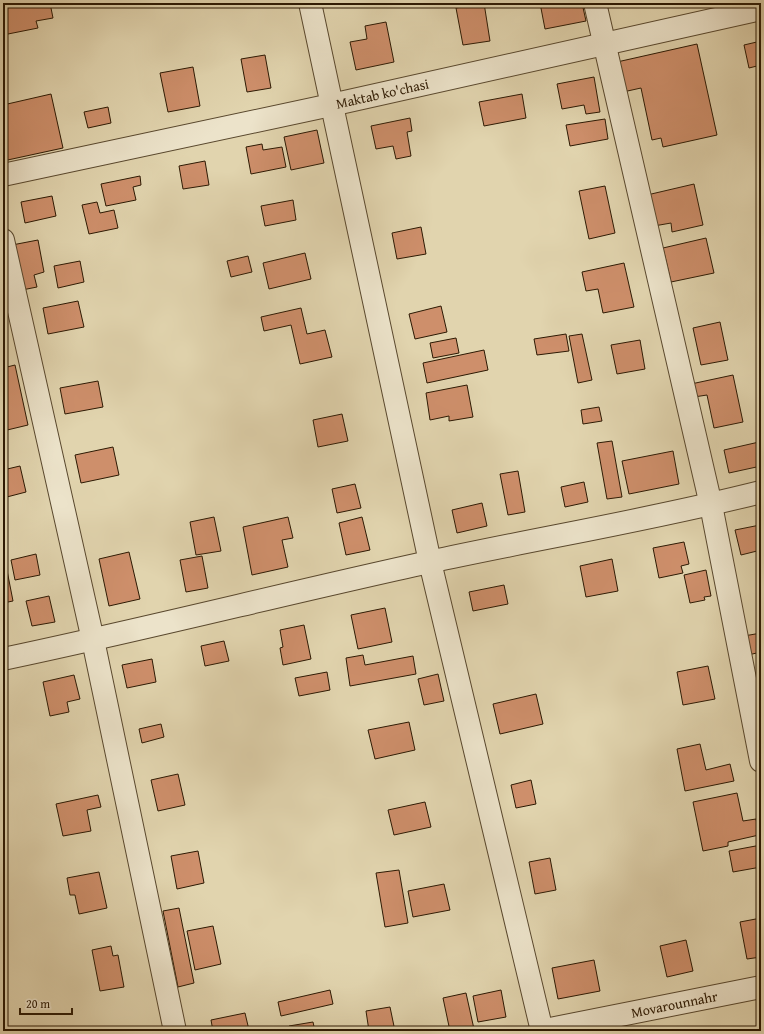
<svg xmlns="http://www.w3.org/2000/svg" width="764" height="1034" font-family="'Gentium Book Plus',serif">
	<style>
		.building { fill: #ce8f6b; stroke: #2c1903 }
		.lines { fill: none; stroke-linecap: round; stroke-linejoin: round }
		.minor-casing { stroke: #59482e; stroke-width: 24 }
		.minor { stroke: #ece3ca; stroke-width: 22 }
		.labels { text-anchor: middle; stroke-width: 3; stroke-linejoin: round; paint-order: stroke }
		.street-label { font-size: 14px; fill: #2c1903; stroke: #ece3ca }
	</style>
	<rect width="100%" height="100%" fill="#e1d4ae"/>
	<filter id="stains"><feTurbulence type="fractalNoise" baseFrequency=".005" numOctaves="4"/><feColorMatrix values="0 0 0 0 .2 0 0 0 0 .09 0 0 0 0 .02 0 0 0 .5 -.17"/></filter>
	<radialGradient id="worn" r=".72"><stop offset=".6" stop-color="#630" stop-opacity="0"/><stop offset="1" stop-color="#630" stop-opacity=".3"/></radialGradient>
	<path class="building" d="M3,3H50L53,18L36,21L38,28L3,35Z
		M484,3L490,41L463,45L456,8Z
		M540,3H582L586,21L545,29Z
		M386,22L394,62L356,70L350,42L367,39L365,26Z
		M761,41V65L749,68L744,45Z
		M697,44L717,135L663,147L661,138L652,140L641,88L623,92L617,62Z
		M265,55L271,88L247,92L241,59Z
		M193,67L200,106L168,112L160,73Z
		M594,77L600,112L586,114L584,105L562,109L557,84Z
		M51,94L63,148L3,161V105Z
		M522,94L526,118L484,126L479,102Z
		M108,107L111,123L88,128L84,112Z
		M410,118L412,131L407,132L411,156L396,159L393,146L376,149L371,126Z
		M605,119L608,139L570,146L566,125Z
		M317,130L324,163L291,170L284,137Z
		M262,144L263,150L282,147L286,167L251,174L246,147Z
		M205,161L209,185L183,189L179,166Z
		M140,176L141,185L133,187L136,200L106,206L101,184Z
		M694,184L703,225L672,232L671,223L654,226L647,195Z
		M605,186L615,233L589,239L579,191Z
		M52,196L56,216L25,223L21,202Z
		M293,200L296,220L265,226L261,206Z
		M97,202L100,213L114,210L118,228L89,234L82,205Z
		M421,227L426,254L397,259L392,233Z
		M706,238L714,273L671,282L663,248Z
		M38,240L44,272L34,275L37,287L22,290L12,245Z
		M305,253L311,279L269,289L263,263Z
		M248,256L252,272L231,277L227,261Z
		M80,261L84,282L58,288L54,266Z
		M624,263L634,307L603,313L598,289L586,291L582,272Z
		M78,301L84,327L48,334L43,308Z
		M441,306L447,332L415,339L409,314Z
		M301,308L307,334L325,330L332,357L300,364L291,325L264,331L261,317Z
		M720,322L728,360L701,365L693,328Z
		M566,334L569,351L537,355L534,339Z
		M582,334L592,380L578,383L569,336Z
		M456,338L459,353L433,358L430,343Z
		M640,340L645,369L617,374L611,345Z
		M484,350L488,370L427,383L423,363Z
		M15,365L28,425L3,431V368Z
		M733,375L743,422L714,428L707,395L694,397L691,384Z
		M98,381L103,407L65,414L60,388Z
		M467,385L473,417L449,421V416L430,420L426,393Z
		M599,407L602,421L583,424L581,410Z
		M342,414L348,441L318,447L313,420Z
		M612,441L622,497L607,499L597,443Z
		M759,442L761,466L729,473L724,450Z
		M113,447L119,475L81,483L75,455Z
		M673,451L679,484L629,494L622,461Z
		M20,466L26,492L3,498V470Z
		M518,471L525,512L508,515L500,474Z
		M584,482L588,502L565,507L561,487Z
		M355,484L361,508L337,513L332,489Z
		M482,503L487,526L457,533L452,510Z
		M214,517L221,551L196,555L190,522Z
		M288,517L293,538L282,540L288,567L252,575L243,527Z
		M362,517L370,550L346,555L339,523Z
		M760,525L761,550L741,555L735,530Z
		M684,542L689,564L681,566L683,573L659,578L653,548Z
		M129,552L140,599L109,606L99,559Z
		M36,554L40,575L15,580L11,560Z
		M4,555L13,601L3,603V556Z
		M202,556L208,588L186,592L180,560Z
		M612,559L618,591L586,597L580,566Z
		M706,570L711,596L704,597L705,600L690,603L684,575Z
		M504,585L508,604L473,611L469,592Z
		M49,596L55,622L32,626L26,601Z
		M385,608L392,642L358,649L351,615Z
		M304,625L311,659L283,665L280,648L283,647L280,630Z
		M761,633V652L748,655L744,636Z
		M224,641L229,661L205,666L201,646Z
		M363,655L365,665L413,656L416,674L350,686L346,658Z
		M152,659L156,682L127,688L122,665Z
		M708,666L715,699L683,705L677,672Z
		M327,672L330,690L299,696L295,678Z
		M438,674L444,701L424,705L418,679Z
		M74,675L80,699L67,702L69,712L50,716L43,682Z
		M536,694L543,724L500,734L493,704Z
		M409,722L415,750L375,759L368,730Z
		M161,724L164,737L142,743L139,729Z
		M3,730H4L7,745L3,746Z
		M700,744L706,770L730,764L734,781L685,791L677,749Z
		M178,774L185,805L158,811L151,780Z
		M531,780L536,804L516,808L511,785Z
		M737,793L743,821L756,819L759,835L728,842V846L703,851L693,802Z
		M98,795L101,807L87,810L91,831L63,836L56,804Z
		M425,802L431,827L394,835L388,810Z
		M761,845V867L733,872L729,851Z
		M198,851L204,883L177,889L171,856Z
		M550,858L556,890L535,894L529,862Z
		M399,870L408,923L385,927L376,873Z
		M99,872L107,908L79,914L75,895H70L67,878Z
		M444,884L450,910L413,917L408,891Z
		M179,908L194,983L178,987L163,911Z
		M761,918V957L747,959L740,922Z
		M213,926L221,964L195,970L187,931Z
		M686,940L693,971L667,977L660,946Z
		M111,946L113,956L118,955L124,987L100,991L92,950Z
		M594,960L600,991L558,999L552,968Z
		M330,990L333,1004L281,1016L278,1002Z
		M501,990L506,1017L478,1022L473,996Z
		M466,993L474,1029L450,1031L443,998Z
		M390,1007L395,1031H369L366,1011Z
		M245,1013L249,1030L213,1031L211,1020Z
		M313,1022L315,1031H290L289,1026Z"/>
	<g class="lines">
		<defs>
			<g id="minor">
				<path d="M310,3L430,562L542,1031"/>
				<path d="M595,3L711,505L761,761"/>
				<path id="s1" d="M3,175L331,105L761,9"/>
				<path d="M3,240L93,640L175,1031"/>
				<path d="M3,659C146,629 287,593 429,562C539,538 651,520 761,492"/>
				<path id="s2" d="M540,1031L761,987"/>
			</g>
		</defs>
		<use href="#minor" class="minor-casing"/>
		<use href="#minor" class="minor"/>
	</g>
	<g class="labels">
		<g class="street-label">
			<text dy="5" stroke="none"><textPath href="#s1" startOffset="388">Maktab ko'chasi</textPath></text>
			<text dy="5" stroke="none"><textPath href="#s2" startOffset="137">Movarounnahr</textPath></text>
		</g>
	</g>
	<rect width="764" height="1034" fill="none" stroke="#e1d4ae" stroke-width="16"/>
	<rect x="4" y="4" width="756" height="1026" fill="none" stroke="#2c1903" stroke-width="2"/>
	<rect x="8" y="8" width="748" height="1018" fill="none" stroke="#2c1903"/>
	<path d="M20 1008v6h52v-6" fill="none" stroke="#2c1903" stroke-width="2"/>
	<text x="26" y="1008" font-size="12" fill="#2c1903" stroke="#ece3ca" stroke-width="3" paint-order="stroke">20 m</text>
	<rect width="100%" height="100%" filter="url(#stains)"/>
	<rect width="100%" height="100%" fill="url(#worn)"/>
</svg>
